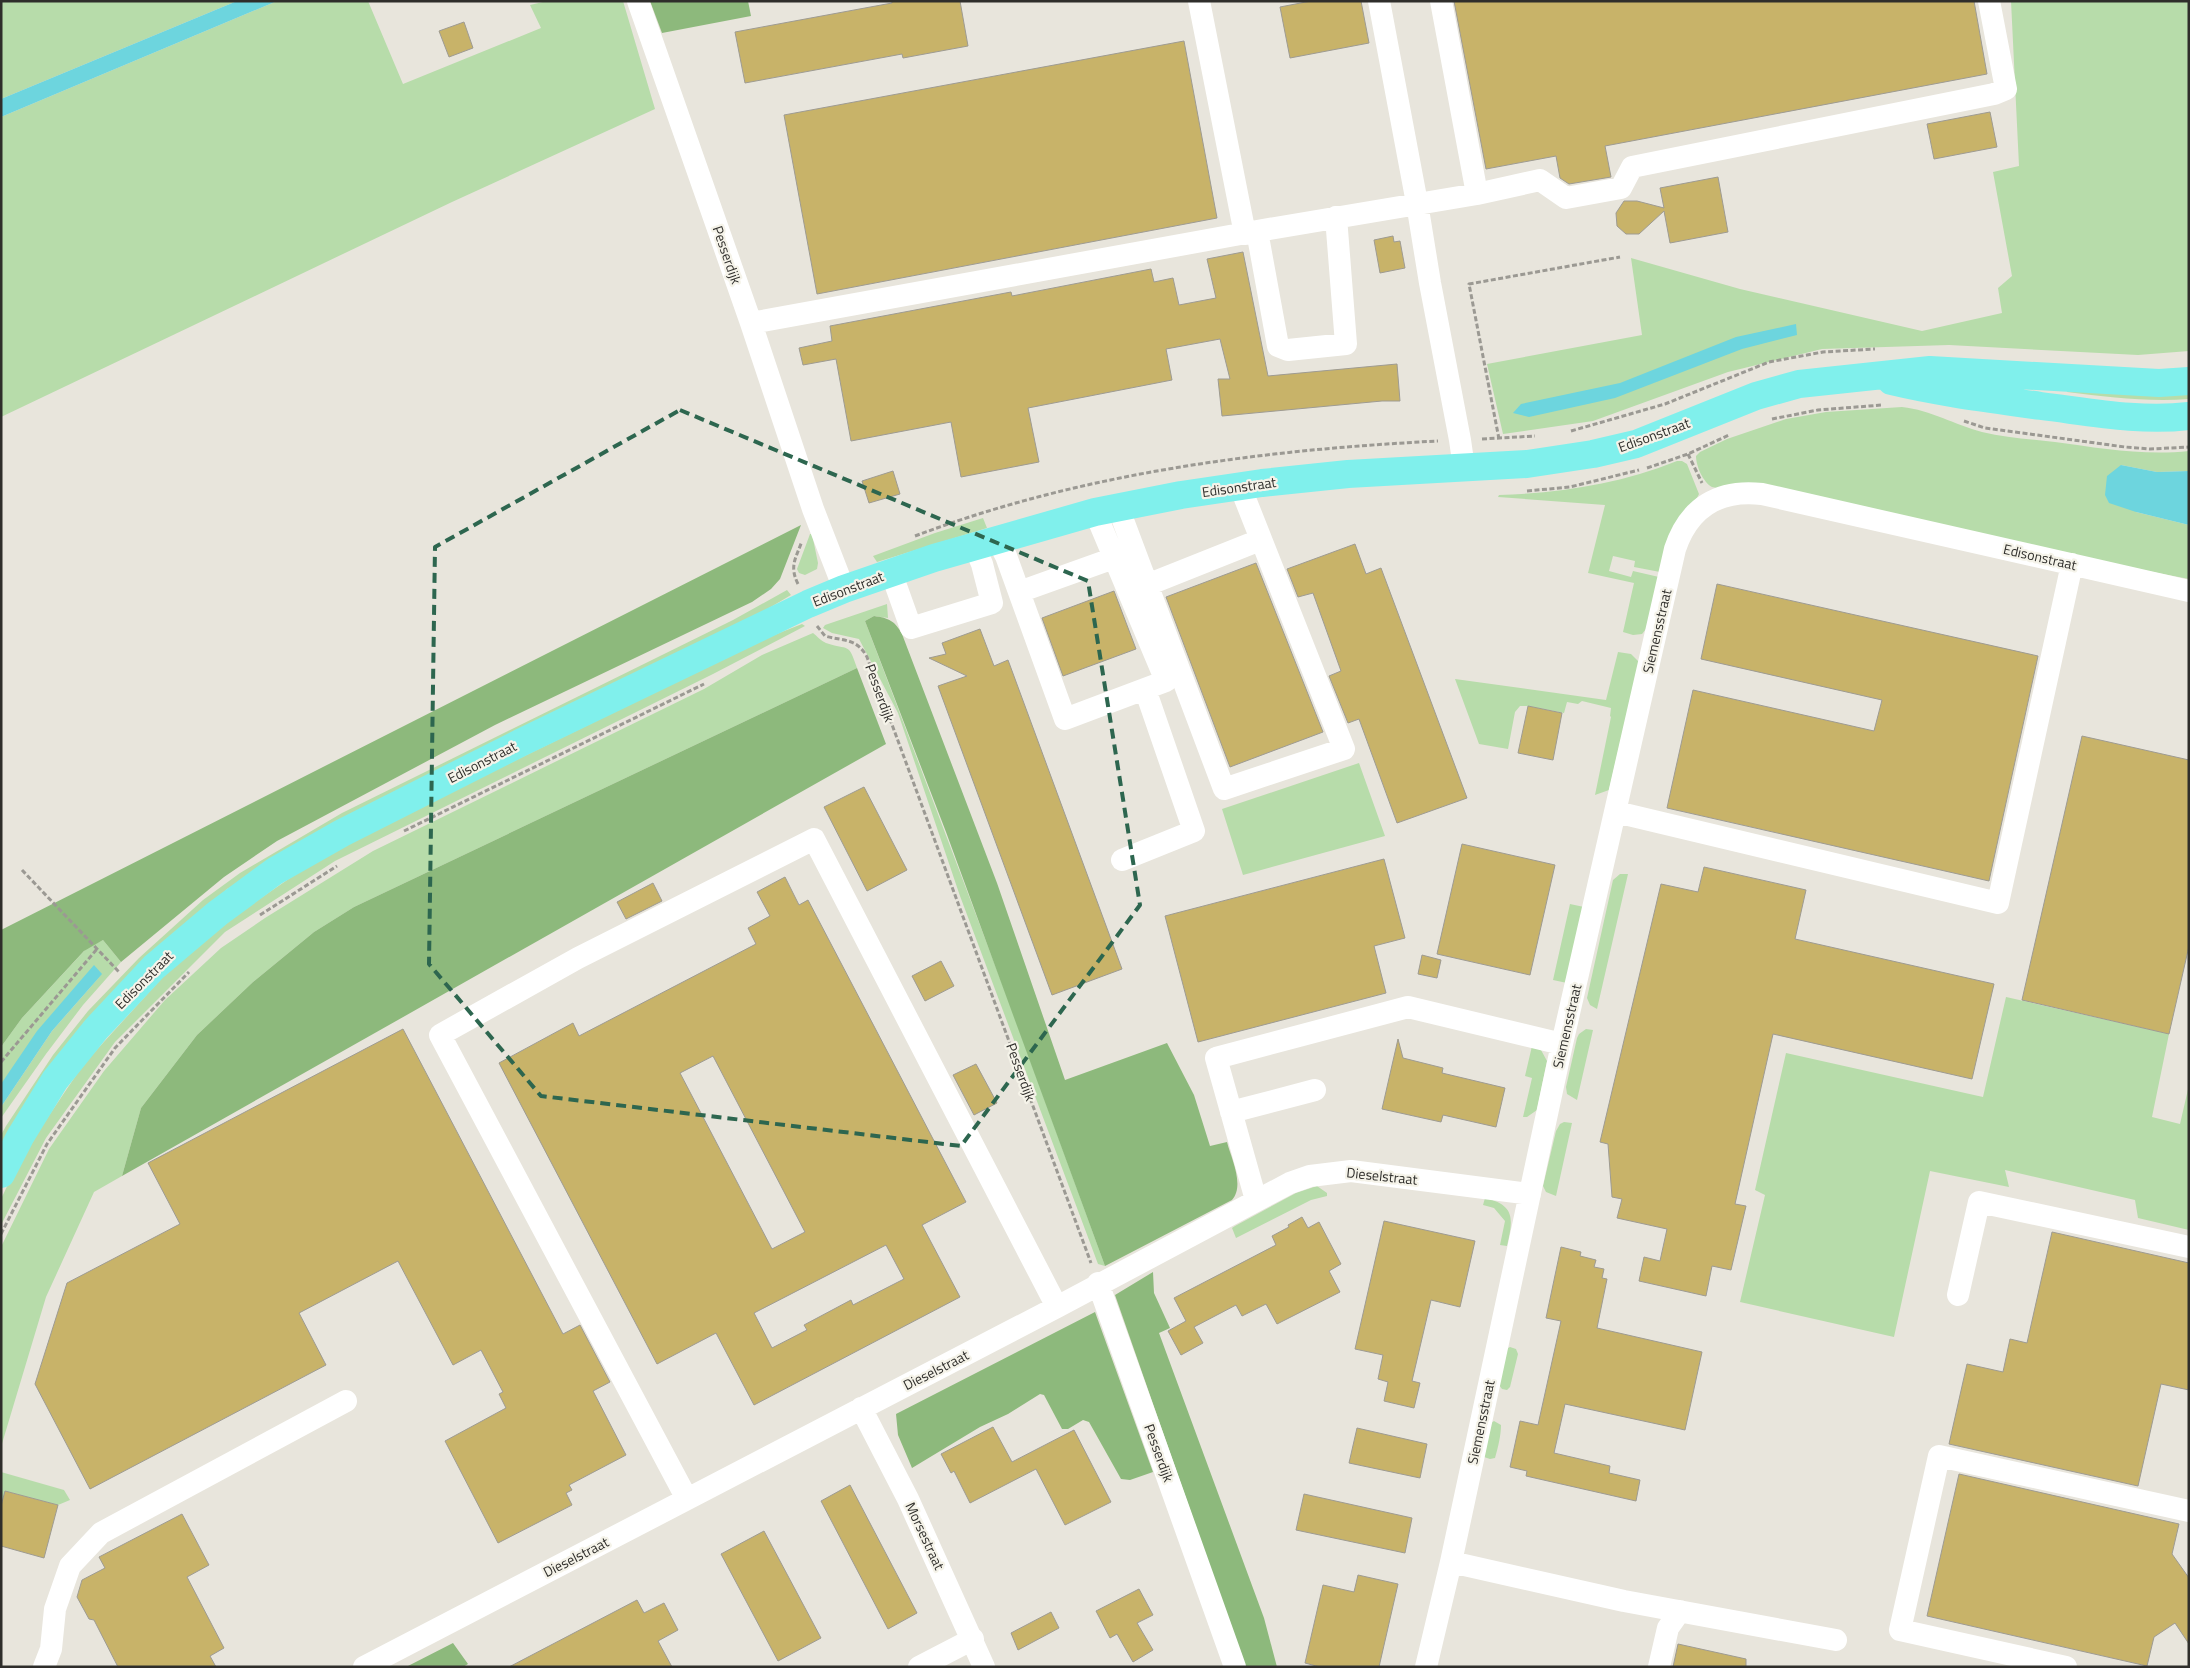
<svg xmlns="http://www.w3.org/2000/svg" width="2190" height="1668" font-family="'Titillium Web',sans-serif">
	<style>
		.green { fill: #b7dcaa }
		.forest { fill: #8db97c }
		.water { fill: #6dd5de }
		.building { fill: #c8b369; stroke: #9e9b92; fill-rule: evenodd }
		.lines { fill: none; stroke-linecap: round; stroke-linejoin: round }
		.path { stroke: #9b9993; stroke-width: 3; stroke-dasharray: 5 2.5; stroke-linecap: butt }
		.minor { stroke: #fff; stroke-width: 22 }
		.major { stroke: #80f0ec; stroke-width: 28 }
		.marked { fill: none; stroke: #2d664f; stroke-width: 4; stroke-dasharray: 10 6; stroke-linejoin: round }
		.labels { text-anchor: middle; stroke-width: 4.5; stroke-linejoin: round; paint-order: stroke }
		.street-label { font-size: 14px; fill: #2f2e2b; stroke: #f5f3e9 }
	</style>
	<rect width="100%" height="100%" fill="#e8e5dc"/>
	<path class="green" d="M1,1H237L1,99Z
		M277,1H368L403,84L541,28L530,5L547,1H623L655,109L452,202L1,417V117Z
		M2011,1H2189V351L2138,355L1949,345L1822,349L1728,372L1593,421L1503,434L1487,364L1642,335L1631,258L1740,289L1922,331L2002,313L1998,288L2012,276L1993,172L2019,166Z
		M2067,385L2189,388V399C2147,402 2108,397 2067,392Z
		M1902,407C1931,410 1955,425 1982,432C2006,438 2031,439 2055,442C2099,448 2144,456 2189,451V471L2157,472L2121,465L2136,512L2189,525V579L1712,487C1703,482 1696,466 1696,456L1700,452L1727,439L1786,419L1826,412Z
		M1677,461H1682L1687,464L1699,494L1660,572L1634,567L1635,561L1613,556L1609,571L1631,577L1633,571L1659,577L1646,629L1642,634L1633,635L1623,632L1634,583L1588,573L1605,505L1498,497L1499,495C1560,493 1620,484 1677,461Z
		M983,518L987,528L877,562L873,556L935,533Z
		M810,534H812L818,563L817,569L805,575L799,573L797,569Z
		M787,590L791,595L749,620L227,889L1,1146V1135L6,1126L53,1055L88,1011L139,958L203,900L240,873L342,813L733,620Z
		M887,604L888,618L874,616L865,621L1012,1010L1105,1266L1098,1264L960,896L898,713L859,639L832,633L823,628L825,625Z
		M802,624L805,626L713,674L335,861L225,932L115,1042L46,1138L1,1225V1199L21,1157L83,1065L170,969L233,917L328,852L764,639Z
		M813,633C817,636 821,641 826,643C849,651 848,641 857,668L354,907L314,932L253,982L197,1035L141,1108L122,1176L94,1192L46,1297L1,1447V1247L49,1149L104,1071L165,1000L221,948L265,918L373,851L704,689L762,655Z
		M1618,652L1631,654L1639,662L1609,790L1595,795L1611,717L1610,716L1611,708L1582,701L1578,704L1567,702L1564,713L1528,706H1520L1515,712L1508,749L1479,744L1455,679L1606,700Z
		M1359,763L1385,836L1243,875L1222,809Z
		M1620,874H1628L1597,1009L1590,1005L1587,998L1613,880Z
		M1570,904L1584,907L1567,983L1553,980Z
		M103,940L121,962L83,1005L46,1054L1,1118V1107L52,1031L102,974L1,1085V1047L22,1018L87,948Z
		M2006,997L2169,1034L2152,1117L2180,1124L2189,1085V1230L2138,1218L2135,1200L2005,1170L2009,1187L1930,1171L1894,1337L1740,1302L1765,1195L1755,1190L1786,1053L1983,1097Z
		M1586,1029L1593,1030L1577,1100L1567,1094L1566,1087L1577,1038L1579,1034Z
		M1532,1046L1541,1050L1547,1061L1537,1110L1527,1117H1523L1532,1078L1525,1076Z
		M1564,1122L1572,1123L1556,1196L1546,1192L1543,1186L1556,1131L1560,1124Z
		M1317,1186L1327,1193V1196L1311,1200L1236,1238L1232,1228L1235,1226L1296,1193Z
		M1485,1198C1516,1205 1513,1220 1507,1246L1500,1245L1505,1221L1494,1208L1483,1205Z
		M1510,1347L1516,1349L1518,1354L1510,1387L1507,1390L1502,1389L1499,1385L1506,1349Z
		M1494,1421L1501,1425C1501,1435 1498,1448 1495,1458L1490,1459L1484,1457L1491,1423Z
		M1,1472L64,1490L70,1500L58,1505L9,1492L5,1494L1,1507Z"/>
	<path class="forest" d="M650,1H748L751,16L662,33Z
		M801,525L780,579L771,589L752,602L495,725L277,841L224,877L121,962L103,940L84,951L22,1018L1,1047V930Z
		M874,616C889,618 895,621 902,634L997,883L1065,1080L1167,1043L1194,1095L1210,1146L1227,1142C1231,1158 1245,1185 1232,1200L1105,1266L946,832L865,621Z
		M857,668L886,744L122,1176L141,1108L197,1035L253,982L314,932L354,907Z
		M1153,1272L1154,1293L1170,1328L1159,1333L1264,1618L1277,1667H1245L1115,1295Z
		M1095,1312L1153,1472L1130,1480L1121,1479L1089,1422L1083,1420L1068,1429H1062L1044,1395L1040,1394L1008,1414L980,1427L912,1468L898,1435L896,1414Z
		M453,1643L468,1664L463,1667H406Z"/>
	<path class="water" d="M237,1H277L1,117V99Z
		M1796,324L1797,335L1742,349L1615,398L1529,417L1513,413L1521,404L1620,383L1736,337Z
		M2121,465L2157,472L2189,471V525L2136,512L2109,503L2105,495L2107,476Z
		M94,965L102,974L52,1031L1,1107V1084L37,1031Z"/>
	<path class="building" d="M892,1H960L968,46L903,58L902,54L745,83L735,32L892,3Z
		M1311,1H1361L1369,43L1290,58L1280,7Z
		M1454,1H1974L1987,74L1605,146L1611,177L1569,184L1560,178L1556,156L1486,169Z
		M464,22L473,48L449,57L439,31Z
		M1184,41L1217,218L817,294L784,115Z
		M1990,112L1997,147L1934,159L1927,124Z
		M1718,177L1728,232L1670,243L1664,211L1639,234H1626L1617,226L1616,213L1624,201H1637L1664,208L1660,188Z
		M1393,236L1394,242L1400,241L1405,268L1380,273L1374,240Z
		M1243,252L1268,376L1397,364L1400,401H1382L1222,416L1218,379H1230L1220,339L1166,349L1172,380L1028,408L1039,462L961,477L951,422L851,441L836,359L803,365L799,348L832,341L830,326L1011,292L1012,296L1151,269L1154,282L1173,278L1179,305L1216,298L1207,259Z
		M893,471L900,494L869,503L862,481Z
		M1355,544L1366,574L1381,568L1467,798L1397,823L1359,719L1348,723L1329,676L1341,671L1313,593L1298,597L1287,569Z
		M1256,563L1323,732L1230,767L1166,597Z
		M1717,584L2038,656L1989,881L1667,808L1693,690L1874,731L1882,700L1701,659Z
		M1114,591L1136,649L1063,676L1042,618Z
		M980,629L994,666L1008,660L1122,969L1052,995L938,686L967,676L929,658L946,654L942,643Z
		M1528,706L1562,713L1553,760L1518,753Z
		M2082,736L2189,760V946L2169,1034L2022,1000Z
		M864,787L907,870L867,891L824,807Z
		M1462,844L1555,865L1530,975L1437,954Z
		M1384,859L1405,938L1374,946L1386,993L1198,1042L1165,916Z
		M1704,867L1806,890L1795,939L1994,984L1972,1079L1773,1034L1735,1204L1746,1206L1731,1270L1712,1266L1706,1296L1639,1281L1644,1257L1660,1261L1667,1229L1617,1218L1622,1199L1612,1197L1608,1144L1600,1142L1661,884L1698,892Z
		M785,877L799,905L808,900L966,1202L922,1225L960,1297L754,1405L716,1333L657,1364L499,1063L573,1023L579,1036L756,944L748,928L770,916L757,892ZM713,1056L805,1232L772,1249L680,1073ZM886,1245L904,1279L853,1305L851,1300L804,1325L807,1330L772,1348L754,1313Z
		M653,883L662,901L626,919L617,902Z
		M1422,955L1441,960L1437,978L1418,974Z
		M941,961L954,986L925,1001L912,976Z
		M403,1029L563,1334L580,1325L610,1382L593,1391L626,1455L569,1485L572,1490L566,1493L572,1505L498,1543L445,1441L506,1408L499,1394L503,1392L481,1350L453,1365L398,1261L299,1313L326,1365L90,1489L35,1384L67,1283L180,1224L148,1163Z
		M1398,1039L1403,1058L1443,1068L1442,1073L1505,1088L1496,1127L1443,1115L1441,1122L1382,1109Z
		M976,1064L997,1103L974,1115L953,1075Z
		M1302,1217L1308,1228L1319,1222L1341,1264L1329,1271L1340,1292L1277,1324L1266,1304L1242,1316L1236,1305L1194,1327L1203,1343L1181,1355L1168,1331L1186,1321L1174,1298L1276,1245L1272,1236L1289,1227L1288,1225Z
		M1384,1221L1475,1241L1460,1307L1431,1300L1412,1381L1420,1383L1414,1408L1384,1401L1388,1382L1378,1379L1383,1355L1355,1349Z
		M2052,1232L2189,1263V1390L2161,1384L2138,1486L1949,1444L1967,1364L2003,1372L2010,1339L2027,1343Z
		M1561,1247L1581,1252L1580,1256L1596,1260L1594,1267L1604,1269L1602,1278L1607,1279L1597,1328L1702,1352L1685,1430L1565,1404L1554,1453L1610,1466L1609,1473L1640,1480L1636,1501L1526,1476L1527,1471L1510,1467L1520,1421L1538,1425L1561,1321L1546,1318Z
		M993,1427L1012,1462L1074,1430L1111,1502L1065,1525L1036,1469L970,1503L954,1471L951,1473L941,1454Z
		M1357,1428L1427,1444L1420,1478L1349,1463Z
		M1959,1474L2179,1524L2172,1554L2189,1578V1644L2175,1623L2154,1637L2147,1666L1927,1616Z
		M850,1485L917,1613L888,1629L821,1501Z
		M5,1491L58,1505L44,1558L1,1546V1506Z
		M1304,1494L1412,1518L1405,1553L1296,1530Z
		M182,1514L209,1565L187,1577L224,1648L210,1656L216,1667H118L94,1620L89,1619L77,1597L82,1580L105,1568L99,1557Z
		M764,1531L821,1638L778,1661L721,1554Z
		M1358,1575L1398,1584L1379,1667H1320L1305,1663L1323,1585L1354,1592Z
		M1139,1589L1153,1615L1137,1623L1153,1650L1133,1662L1117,1634L1110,1638L1096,1611Z
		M637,1600L644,1613L664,1603L678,1630L658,1641L672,1667H509Z
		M1051,1612L1059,1628L1018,1650L1011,1633Z
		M1678,1644L1746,1659V1667H1673Z"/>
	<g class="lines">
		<path class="path" d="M1772,419L1818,410L1882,405
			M1964,421L1985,428L2125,447L2150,449L2189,447
			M1571,431L1665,404L1769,362L1823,352L1875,349
			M1482,439L1535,436
			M1499,439L1469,284L1620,257
			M1688,454L1702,483
			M1647,468L1688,454L1729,435
			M1527,491L1570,487L1639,470
			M915,536C1082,473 1261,450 1438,441
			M798,584C789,566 796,558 802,541
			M817,626L825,636C843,641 857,638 867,657L1091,1263
			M404,831L704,684
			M22,870L119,972
			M260,915L337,866
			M1,1062L97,949
			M1,1234L47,1144L115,1048L189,972"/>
		<path class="minor" d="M638,1L751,323L813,509L844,589
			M1199,1L1245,234
			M1379,1L1417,203L1430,283L1460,440L1464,468
			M1441,1L1477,194
			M1257,231L1278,346L1288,350L1346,344L1336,217
			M751,323L1257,231L1477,194L1540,180L1566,198L1621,188L1632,167L1994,94L2006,89L1989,1
			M1118,507L1224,789L1344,749L1240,486
			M997,539L1006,556L1065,719L1166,681L1095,512
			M891,572L911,628L992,603L982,564L974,545
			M1147,585L1260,540
			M1019,592L1114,558
			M1616,812L1998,903L2072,564
			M1122,860L1194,831L1145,689
			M1231,1112L1315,1090
			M1256,1200L1216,1058L1408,1007L1562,1044
			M1098,1283L1235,1667
			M1958,1295L1979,1202L2189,1247
			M861,1408L908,1499L984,1667
			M687,1499L440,1035L578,958L814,839L1057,1307
			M1451,1562L1624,1601L1836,1640
			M44,1667L51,1649L55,1609L70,1566L101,1533L346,1401
			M364,1667L1057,1307L1290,1183L1310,1176L1351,1171L1530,1194
			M919,1667L973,1639
			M1426,1667L1451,1562L1562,1044L1675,549C1689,507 1719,489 1762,494L2189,591
			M1659,1667L1668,1628L1680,1611
			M2066,1667L1900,1630L1939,1456L2189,1511"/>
		<path class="major" d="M1891,381C1941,393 1991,399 2041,406C2090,412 2140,422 2189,416
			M1,1174L20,1137L55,1080L96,1029L154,967L218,913L275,871L342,833L522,742L808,604L844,589L934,558L1095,512L1181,495L1262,483L1348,474L1527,464L1593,454L1636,444L1756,396L1799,384L1930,370L2159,383L2189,381"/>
	</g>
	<path class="marked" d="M680,410L1088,581L1140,905L961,1146L541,1096L429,964L435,547Z"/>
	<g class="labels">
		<g class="street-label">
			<text transform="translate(727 255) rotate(71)" y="5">Pesserdijk</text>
			<text transform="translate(1654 435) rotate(-20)" y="5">Edisonstraat</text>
			<text transform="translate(1239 487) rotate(-8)" y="5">Edisonstraat</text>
			<text transform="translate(2040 557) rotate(13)" y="5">Edisonstraat</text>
			<text transform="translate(848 589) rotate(-21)" y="5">Edisonstraat</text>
			<text transform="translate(1657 631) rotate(-77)" y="5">Siemensstraat</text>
			<text transform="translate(880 693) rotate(70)" y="5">Pesserdijk</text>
			<text transform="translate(482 762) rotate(-27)" y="5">Edisonstraat</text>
			<text transform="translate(144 980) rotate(-45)" y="5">Edisonstraat</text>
			<text transform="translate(1567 1026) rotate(-77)" y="5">Siemensstraat</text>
			<text transform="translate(1021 1072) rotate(70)" y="5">Pesserdijk</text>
			<text transform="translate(1382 1176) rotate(6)" y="5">Dieselstraat</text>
			<text transform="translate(936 1370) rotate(-27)" y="5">Dieselstraat</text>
			<text transform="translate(1481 1422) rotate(-78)" y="5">Siemensstraat</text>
			<text transform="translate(1159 1453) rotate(70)" y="5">Pesserdijk</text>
			<text transform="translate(925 1536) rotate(65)" y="5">Morsestraat</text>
			<text transform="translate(576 1557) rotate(-27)" y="5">Dieselstraat</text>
		</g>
	</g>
	<rect width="2190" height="1668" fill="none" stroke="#2f2e2b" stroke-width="5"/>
</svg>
